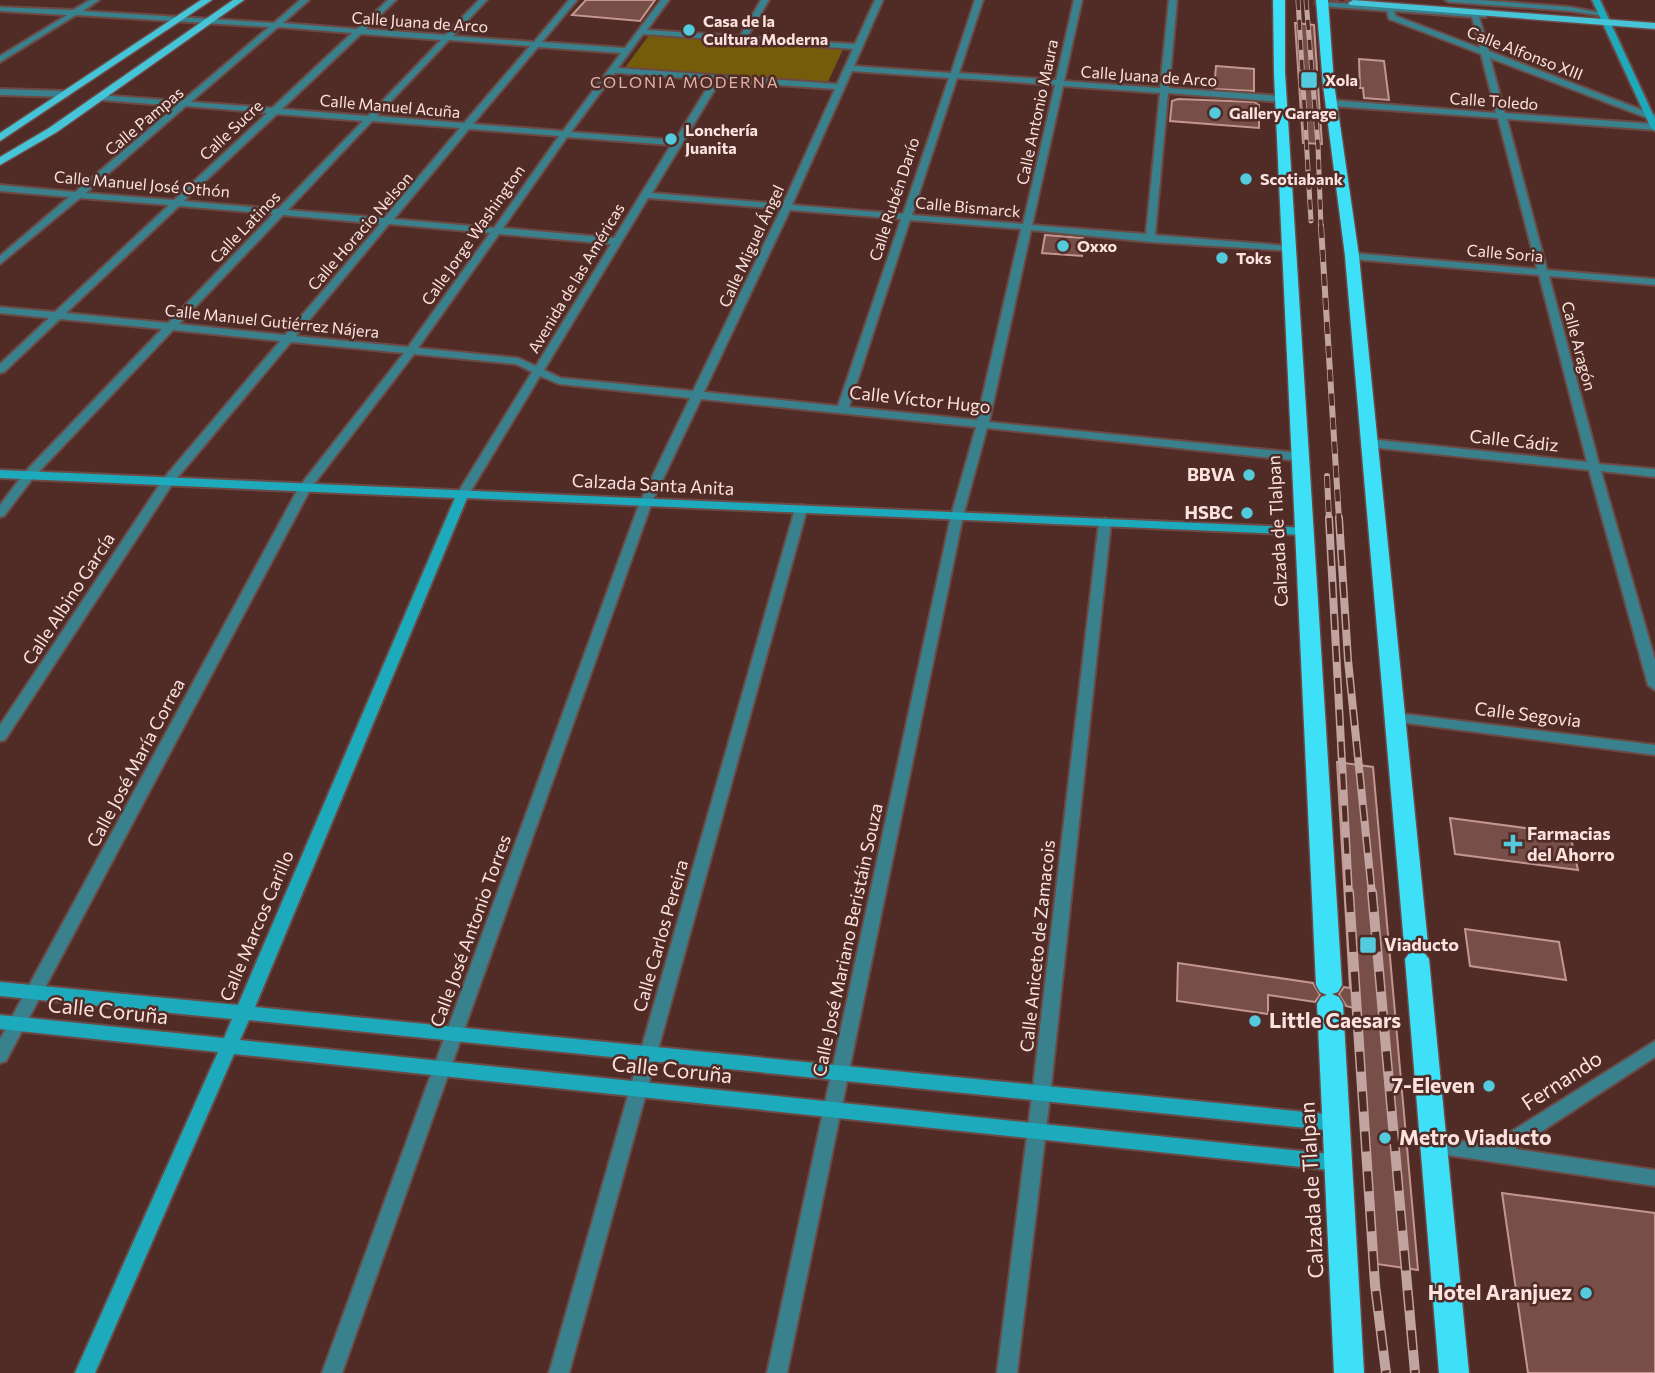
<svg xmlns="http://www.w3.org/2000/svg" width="1655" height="1373" font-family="Commissioner,sans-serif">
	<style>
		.green { fill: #755c0a }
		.building { fill: #774e48; stroke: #c3968f; stroke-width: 2 }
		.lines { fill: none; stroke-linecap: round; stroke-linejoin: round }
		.primary-tunnel { stroke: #6a4742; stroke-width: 10; stroke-dasharray: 10 5; stroke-linecap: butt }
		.street-casing { stroke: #6c4944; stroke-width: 4 }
		.secondary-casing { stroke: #6c4944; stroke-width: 4 }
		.primary-casing { stroke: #6c4944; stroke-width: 3 }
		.highway-casing { stroke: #6c4944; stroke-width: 3 }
		.street { fill: #38818d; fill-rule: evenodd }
		.secondary { fill: #1daabc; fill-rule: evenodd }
		.primary { fill: #46c4d8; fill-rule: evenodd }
		.highway { fill: #3de0f7; fill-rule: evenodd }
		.rail-far3-casing { stroke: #c1a4a0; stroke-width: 5 }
		.rail-far2-casing { stroke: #c1a4a0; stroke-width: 6 }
		.rail-far1-casing { stroke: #c1a4a0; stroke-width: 8 }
		.rail-casing { stroke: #c1a4a0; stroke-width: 10 }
		.rail-far3 { stroke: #512c27; stroke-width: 3.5; stroke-dasharray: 10; stroke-linecap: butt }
		.rail-far2 { stroke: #512c27; stroke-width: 4.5; stroke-dasharray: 12; stroke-linecap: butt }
		.rail-far1 { stroke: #512c27; stroke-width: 5; stroke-dasharray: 16; stroke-linecap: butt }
		.rail { stroke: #512c27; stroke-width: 7; stroke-dasharray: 20; stroke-linecap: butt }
		.poi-dot { fill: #54cadd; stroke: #512c27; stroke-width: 2.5 }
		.labels { text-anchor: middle; stroke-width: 5; stroke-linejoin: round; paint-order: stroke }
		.far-poi-label { font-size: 16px; font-weight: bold; fill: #fbe2de; stroke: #512c27; text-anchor: start }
		.far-street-label { font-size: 16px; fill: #fbe2de; stroke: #512c27 }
		.far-neighbourhood-label { font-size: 16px; letter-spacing: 2px; fill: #e0b1a9; stroke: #512c27 }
		.street-label { font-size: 18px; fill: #fbe2de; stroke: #512c27 }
		.poi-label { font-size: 18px; font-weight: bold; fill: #fbe2de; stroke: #512c27; text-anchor: end }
		.near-street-label { font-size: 21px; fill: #fbe2de; stroke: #512c27 }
		.near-poi-label { font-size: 21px; font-weight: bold; fill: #fbe2de; stroke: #512c27; text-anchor: start }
	</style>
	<rect width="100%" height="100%" fill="#512c27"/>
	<path class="green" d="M650,34L844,47L827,84L624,69Z"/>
	<path class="building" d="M586,0H655L640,21L572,15Z
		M1295,23L1314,25L1322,144L1303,143Z
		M1359,59L1384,61L1389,100L1364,98L1363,88H1360Z
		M1216,66L1254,69V91L1214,89Z
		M1178,99L1254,102L1259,105V128L1170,121L1172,101Z
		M1045,235L1083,238L1082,256L1042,253Z
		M1337,762L1373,767L1418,1270L1370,1263L1354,1008L1346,1006L1339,994L1344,987L1350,988Z
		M1450,818L1570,834L1578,870L1455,854Z
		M1465,929L1559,942L1566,980L1470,966Z
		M1178,963L1313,983L1320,995L1315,1002L1268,995V1014L1177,1001Z
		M1502,1193L1655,1213V1373H1528Z"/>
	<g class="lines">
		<path class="primary-tunnel" d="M1314,0L1353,3"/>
		<defs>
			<path id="street" d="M90,0H99L83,11L274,23L300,0H309L283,23L357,29L388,0H396L366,29L445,35L479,0H487L453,36L534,42L569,0H577L542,42L625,48L661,0H669L647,30L740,36L761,0H769L747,37L855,44L875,0H883L854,66L951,73L975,0H983L959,73L1056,80L1074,0H1082L1064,81L1160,88L1169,0H1177L1169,88L1281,96L1285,99L1281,102L1168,93L1155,235L1289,246L1292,247V251L1150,242L1031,230L989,422L1300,453L1306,457L1300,461L987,428L963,516L787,1373H767L951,516L976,427L701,399L652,502L342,1373H322L640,502L690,398L559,384L540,376L469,494L463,498L457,494L532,372L516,364L414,354L311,488L6,1061L0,1063V1039L299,487L404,353L291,342L173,483L5,740L0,741V725L164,478L280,341L173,330L33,478L4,516L0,517V505L25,472L162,329L60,319L4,372L0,373V364L49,318L0,313V307L55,312L169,205L80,198L0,264V256L69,197L0,191V185L75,192L176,106L101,100L98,99V95L182,101L269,27L76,15L0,62V56L67,15L0,11V7L73,10ZM278,27L352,33L272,108L191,102ZM361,34L441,40L368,116L282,109ZM643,34L853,49L837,84L618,68ZM449,40L530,46L464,123L377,116ZM538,47L621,53L563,131L473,124ZM852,71L949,78L903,214L792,205ZM615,73L712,80L675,140L571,132ZM957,78L1055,85L1023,224L912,215ZM720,81L835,89L783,204L652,193ZM1063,86L1160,93L1146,234L1032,225ZM186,106L267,113L174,200L86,193ZM277,114L363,121L278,209L184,201ZM372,121L460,128L384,218L288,210ZM469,129L559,136L494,228L394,219ZM567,137L671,145L614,238L503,228ZM648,198L781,209L693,391L561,378L544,370ZM179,206L273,214L168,323L66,313ZM790,210L901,219L838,406L704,392ZM283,215L380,224L285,335L179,324ZM910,220L1021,229L977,420L849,407ZM389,224L490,233L408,347L296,336ZM499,234L611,244L536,366L518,358L418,348Z
				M1445,0H1480L1570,7L1607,14L1603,16L1570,11L1449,2Z
				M1322,2L1486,13V17H1479L1489,51L1655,115V121L1490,58L1505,113L1655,124V130L1507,119L1547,270L1655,279V285L1549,276L1599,464L1655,469V477L1601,471L1655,660V690L1648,685L1589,470L1369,447L1363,443L1369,439L1587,462L1539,275L1352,259L1347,256L1352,253L1537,269L1498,118L1331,106L1327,103L1331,100L1496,113L1481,54L1389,19L1387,11L1319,6L1318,4ZM1394,11L1472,17L1480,48L1396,16Z
				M0,89L66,91L70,94L66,97L0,95Z
				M801,505L807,509L569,1373H549L795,509Z
				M1105,518L1111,522L1050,1096L1017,1373H997L1032,1096L1099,522Z
				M1396,713L1655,745V755L1391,721L1389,718Z
				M1655,1041V1057L1515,1149L1655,1170V1186L1434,1153L1428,1151L1425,1145L1428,1139L1434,1137L1490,1145Z"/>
			<path id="secondary" d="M1592,0H1600L1655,119V131L1651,128Z
				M0,470L1309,528L1311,531L1309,534L1305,535L467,498L255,1007L1336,1115L1342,1117L1345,1123L1342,1129L1336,1131L249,1020L240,1040L1339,1155L1346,1157L1348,1163L1346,1169L1339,1171L234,1054L95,1373H75L218,1052L0,1029V1015L224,1038L232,1019L0,996V982L238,1005L455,498L0,478Z"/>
			<path id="primary" d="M201,0H212L0,141V133Z
				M233,0H244L57,132L0,165V157L49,128Z
				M1353,0L1655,23V29L1350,5L1348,3Z"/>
			<path id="highway" d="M1273,0H1285V72L1342,985L1338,992L1332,994L1339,997L1343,1004L1364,1373H1334L1317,1004L1321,997L1327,995L1320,992L1316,985L1274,74Z
				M1316,0H1328L1334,83L1359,256L1428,944L1423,951L1429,959L1469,1373H1439L1405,959L1410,952L1404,944L1345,256L1323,85Z"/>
		</defs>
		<use href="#street" class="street-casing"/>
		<use href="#secondary" class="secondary-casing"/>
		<use href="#primary" class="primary-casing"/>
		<use href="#highway" class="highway-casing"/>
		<use href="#street" class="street"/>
		<use href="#secondary" class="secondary"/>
		<use href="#primary" class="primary"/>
		<use href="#highway" class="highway"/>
		<defs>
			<path id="rail-far3" d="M1298,0L1311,221
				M1306,0L1318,145L1321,228"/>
			<path id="rail-far2" d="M1321,226L1339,520
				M1327,476L1329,520"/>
			<path id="rail-far1" d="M1329,518L1349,894
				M1339,518L1348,660L1372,894"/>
			<path id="rail" d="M1349,892L1375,1285L1386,1373
				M1372,892L1415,1373"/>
		</defs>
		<use href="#rail-far3" class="rail-far3-casing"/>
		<use href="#rail-far2" class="rail-far2-casing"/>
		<use href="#rail-far1" class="rail-far1-casing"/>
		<use href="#rail" class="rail-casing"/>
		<use href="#rail-far3" class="rail-far3"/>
		<use href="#rail-far2" class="rail-far2"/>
		<use href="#rail-far1" class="rail-far1"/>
		<use href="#rail" class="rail"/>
	</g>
	<g class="poi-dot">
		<circle cx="689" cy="30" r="7"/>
		<rect x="1300" y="71" width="18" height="18" rx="3.5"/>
		<circle cx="1215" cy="113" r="7"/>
		<circle cx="671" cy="139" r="7"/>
		<circle cx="1246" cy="179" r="7"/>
		<circle cx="1063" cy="246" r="7"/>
		<circle cx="1222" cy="258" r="7"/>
		<circle cx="1249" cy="475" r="7"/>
		<circle cx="1247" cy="513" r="7"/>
		<path d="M1509.5 833.5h7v7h7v7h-7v7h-7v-7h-7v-7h7z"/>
		<rect x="1359" y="936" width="18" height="18" rx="3.5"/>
		<circle cx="1255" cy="1021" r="7"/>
		<circle cx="1489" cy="1086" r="7"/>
		<circle cx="1385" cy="1138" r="7"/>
		<circle cx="1586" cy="1293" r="7"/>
	</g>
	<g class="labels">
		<g class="far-poi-label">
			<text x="703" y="27">Casa de la<tspan x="703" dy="18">Cultura Moderna</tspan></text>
			<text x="1325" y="86">Xola</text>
			<text x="1229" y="119">Gallery Garage</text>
			<text x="685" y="136">Lonchería<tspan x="685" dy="18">Juanita</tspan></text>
			<text x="1260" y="185">Scotiabank</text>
			<text x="1077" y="252">Oxxo</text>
			<text x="1236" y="264">Toks</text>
		</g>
		<g class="far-street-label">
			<text transform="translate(420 22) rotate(4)" y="6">Calle Juana de Arco</text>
			<text transform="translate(1525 53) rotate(21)" y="6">Calle Alfonso XIII</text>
			<text transform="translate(1149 76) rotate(4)" y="6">Calle Juana de Arco</text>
			<text transform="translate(1494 101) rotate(4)" y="6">Calle Toledo</text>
			<text transform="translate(390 106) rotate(5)" y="6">Calle Manuel Acuña</text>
			<text transform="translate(1037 112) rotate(-78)" y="6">Calle Antonio Maura</text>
			<text transform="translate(144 121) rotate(-40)" y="6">Calle Pampas</text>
			<text transform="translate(231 130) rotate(-43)" y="6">Calle Sucre</text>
			<text transform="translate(142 184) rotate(5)" y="6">Calle Manuel José Othón</text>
			<text transform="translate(894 199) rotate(-72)" y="6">Calle Rubén Darío</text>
			<text transform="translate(968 207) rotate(5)" y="6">Calle Bismarck</text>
			<text transform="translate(245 227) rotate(-46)" y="6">Calle Latinos</text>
			<text transform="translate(360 231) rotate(-49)" y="6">Calle Horacio Nelson</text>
			<text transform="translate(473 235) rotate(-55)" y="6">Calle Jorge Washington</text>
			<text transform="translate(751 246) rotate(-65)" y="6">Calle Miguel Ángel</text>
			<text transform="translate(1505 253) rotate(5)" y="6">Calle Soria</text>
			<text transform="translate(576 278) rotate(-59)" y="6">Avenida de las Américas</text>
			<text transform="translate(272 321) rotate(6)" y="6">Calle Manuel Gutiérrez Nájera</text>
			<text transform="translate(1579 346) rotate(75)" y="6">Calle Aragón</text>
		</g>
		<g class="far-neighbourhood-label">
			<text x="685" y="88">COLONIA MODERNA</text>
		</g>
		<g class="street-label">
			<text transform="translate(920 400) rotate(6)" y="6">Calle Víctor Hugo</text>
			<text transform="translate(1514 441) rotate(6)" y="6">Calle Cádiz</text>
			<text transform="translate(653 485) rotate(3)" y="6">Calzada Santa Anita</text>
			<text transform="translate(1278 531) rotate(-93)" y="6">Calzada de Tlalpan</text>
			<text transform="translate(69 599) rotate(-57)" y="6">Calle Albino García</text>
			<text transform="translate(1528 715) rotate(7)" y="6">Calle Segovia</text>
			<text transform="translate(136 763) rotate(-62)" y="6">Calle José María Correa</text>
			<text transform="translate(257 926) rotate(-67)" y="6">Calle Marcos Carillo</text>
			<text transform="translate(471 931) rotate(-70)" y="6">Calle José Antonio Torres</text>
			<text transform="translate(661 936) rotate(-74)" y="6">Calle Carlos Pereira</text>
			<text transform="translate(848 940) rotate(-78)" y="6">Calle José Mariano Beristáin Souza</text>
			<text transform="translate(1038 946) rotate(-84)" y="6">Calle Aniceto de Zamacois</text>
		</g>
		<g class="poi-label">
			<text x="1235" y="481">BBVA</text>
			<text x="1233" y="519">HSBC</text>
			<text x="1527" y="840" text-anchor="start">Farmacias<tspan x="1527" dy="21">del Ahorro</tspan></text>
			<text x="1384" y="951" text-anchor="start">Viaducto</text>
		</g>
		<g class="near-street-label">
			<text transform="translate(108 1011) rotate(6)" y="7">Calle Coruña</text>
			<text transform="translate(672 1070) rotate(6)" y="7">Calle Coruña</text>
			<text transform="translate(1562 1081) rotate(-33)" y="7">Fernando</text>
			<text transform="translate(1312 1190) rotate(-93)" y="7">Calzada de Tlalpan</text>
		</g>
		<g class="near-poi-label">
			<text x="1269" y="1028">Little Caesars</text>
			<text x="1475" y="1093" text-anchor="end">7-Eleven</text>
			<text x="1399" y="1145">Metro Viaducto</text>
			<text x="1572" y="1300" text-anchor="end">Hotel Aranjuez</text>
		</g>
	</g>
</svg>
